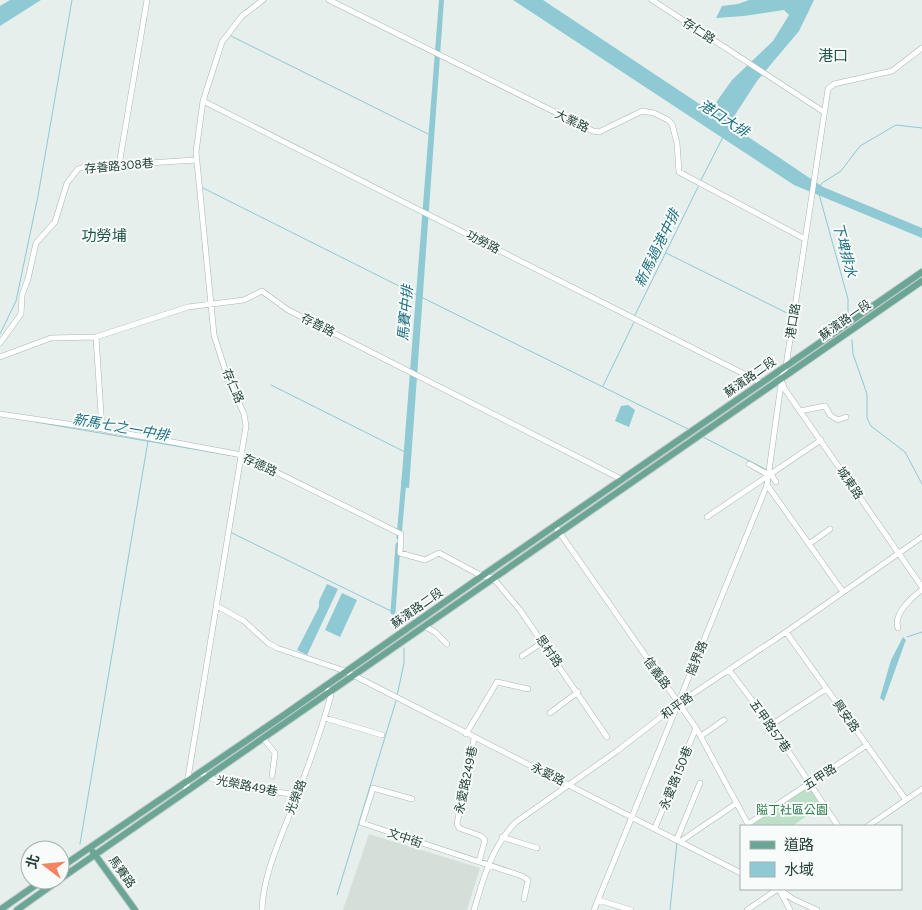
<svg xmlns="http://www.w3.org/2000/svg" width="922" height="910" font-family="Figtree,'Noto Sans TC',sans-serif">
	<style>
		.built { fill: #d4dfda }
		.green { fill: #bfe0c8 }
		.water { fill: #8ec9d4 }
		.lines { fill: none; stroke-linecap: round; stroke-linejoin: round }
		.stream { stroke: #8ec9d4; stroke-width: 1 }
		.canal { stroke: #8ec9d4; stroke-width: 5 }
		.minor-casing { stroke: #a8b8b2; stroke-width: 6 }
		.major-casing { stroke: #c2cac8; stroke-width: 8 }
		.minor { stroke: #fff; stroke-width: 5 }
		.major { stroke: #6aa596; stroke-width: 6 }
		.labels { text-anchor: middle; stroke-width: 4; stroke-linejoin: round; paint-order: stroke }
		.street-label { font-size: 12px; fill: #24423a; stroke: #f7fbf9 }
		.park-label { font-size: 12px; fill: #2d7a4b; stroke: #f7fbf9 }
		.water-label { font-size: 14px; font-style: italic; fill: #1c6f80; stroke: #f7fbf9 }
		.quarter-label { font-size: 15px; fill: #1f5548; stroke: #f7fbf9 }
	</style>
	<rect width="100%" height="100%" fill="#e6efeb"/>
	<path class="built" d="M369,834L480,868L467,910H343Z"/>
	<path class="green" d="M808,784L823,805L792,826H749Z"/>
	<path class="water" d="M10,0H41L0,26V6Z
		M439,0H444L409,488L401,487Z
		M513,0H543L710,111L732,80L773,41L789,15L784,10L744,16L716,18L722,6L738,4L749,0H814L799,31L757,81L729,124L823,187L922,228V238L794,185Z
		M628,405L635,410L629,427L615,421L621,406Z
		M327,584L338,589L307,655L297,650L319,607V601Z
		M342,593L357,600L340,637L325,630Z
		M903,637L906,640L904,645L884,701L880,698L891,660Z"/>
	<g class="lines">
		<path class="stream" d="M231,36L428,134
			M701,180L723,137
			M820,186L822,183L841,171L860,146L896,125L922,128
			M203,188L417,295
			M819,194L848,299V315
			M666,253L791,315
			M421,297L688,429
			M634,317L698,187
			M0,334L16,301L38,196L72,0
			M852,340L853,354L867,394V418L871,426L905,452L922,484
			M271,385L405,452
			M603,386L634,322
			M36,422L234,456
			M703,437L767,470
			M230,532L393,612L397,628
			M907,637L922,632
			M397,696L404,663V648
			M80,844L148,441
			M337,895L396,701
			M670,910L677,842"/>
		<path class="canal" d="M399,537L404,480
			M393,612L398,545"/>
		<defs>
			<path id="minor" d="M329,0L593,131L599,132L642,111L654,113L668,120L672,124L677,143L679,172L805,239
				M652,0L824,112
				M203,101L762,383
				M119,165L147,0
				M96,337L102,429
				M0,343L21,314L22,295L28,279L36,243L55,222L67,183L78,169L84,167L196,160
				M0,357L51,338L96,337L188,307L244,300L262,291L288,310L621,479
				M783,384L784,388L922,587
				M800,411L825,406L830,415L838,420L846,417
				M0,414L102,429L242,455L401,534L400,553L425,560L439,553L482,576L493,578L520,610L607,737
				M749,464L769,475
				M771,474L776,482
				M767,485L843,592
				M707,517L821,440
				M555,526L696,728L749,826
				M809,544L830,529
				M217,606L244,621L268,643L277,648L345,671L741,873
				M424,626L435,632L447,644
				M898,628C893,614 912,597 922,590
				M786,632L906,800
				M522,656L543,642
				M729,670L771,725L838,826
				M550,713L578,692
				M325,718L382,735
				M771,725L826,689
				M466,734L497,682L528,689
				M701,736L724,720
				M263,738L275,753L272,776
				M474,739L457,824L459,828L481,836L485,840L479,862
				M200,772C217,786 273,791 297,795
				M186,790L246,426L244,414L228,379L214,335L196,152L203,101L222,42L242,16L263,0
				M412,799L373,788L362,823L522,876L528,880L524,899
				M748,824L867,745
				M868,826L922,789
				M655,828L696,728
				M502,837L537,848
				M677,839L700,783
				M681,841L737,803
				M779,889L793,899L817,910
				M780,891L790,910
				M598,900L631,910
				M262,910C263,876 279,842 291,811C306,773 320,735 331,695L328,690
				M474,910C483,879 492,846 516,822L617,751L679,703L786,632L922,537
				M594,910L767,485L782,377L786,366L828,89L834,84L892,71L922,48
				M747,910L778,889"/>
			<path id="major" d="M93,852L135,910
				M60,868L284,715L482,576L922,272
				M60,879L922,281
				M0,910L43,880
				M17,910L59,880"/>
		</defs>
		<use href="#minor" class="minor-casing"/>
		<use href="#major" class="major-casing"/>
		<use href="#minor" class="minor"/>
		<use href="#major" class="major"/>
	</g>
	<g class="labels">
		<g class="street-label">
			<text transform="translate(699 31) rotate(33)" y="4">存仁路</text>
			<text transform="translate(572 121) rotate(26)" y="4">大業路</text>
			<text transform="translate(119 166) rotate(-5)" y="4">存善路308巷</text>
			<text transform="translate(483 242) rotate(27)" y="4">功勞路</text>
			<text transform="translate(845 320) rotate(-35)" y="4">蘇濱路一段</text>
			<text transform="translate(793 321) rotate(-81)" y="4">港口路</text>
			<text transform="translate(318 325) rotate(27)" y="4">存善路</text>
			<text transform="translate(750 377) rotate(-35)" y="4">蘇濱路二段</text>
			<text transform="translate(233 386) rotate(67)" y="4">存仁路</text>
			<text transform="translate(260 465) rotate(25)" y="4">存德路</text>
			<text transform="translate(850 483) rotate(56)" y="4">城東路</text>
			<text transform="translate(417 608) rotate(-35)" y="4">蘇濱路二段</text>
			<text transform="translate(549 651) rotate(55)" y="4">思村路</text>
			<text transform="translate(697 658) rotate(-68)" y="4">隘界路</text>
			<text transform="translate(657 673) rotate(54)" y="4">信義路</text>
			<text transform="translate(677 706) rotate(-36)" y="4">和平路</text>
			<text transform="translate(846 716) rotate(55)" y="4">興安路</text>
			<text transform="translate(770 726) rotate(55)" y="4">五甲路57巷</text>
			<text transform="translate(548 774) rotate(27)" y="4">永愛路</text>
			<text transform="translate(820 777) rotate(-33)" y="4">五甲路</text>
			<text transform="translate(676 778) rotate(-68)" y="4">永愛路150巷</text>
			<text transform="translate(466 780) rotate(-78)" y="4">永愛路249巷</text>
			<text transform="translate(247 786) rotate(11)" y="4">光榮路49巷</text>
			<text transform="translate(296 797) rotate(-69)" y="4">光榮路</text>
			<text transform="translate(405 838) rotate(19)" y="4">文中街</text>
			<text transform="translate(122 872) rotate(54)" y="4">馬賽路</text>
		</g>
		<g class="park-label">
			<text x="792" y="814">隘丁社區公園</text>
		</g>
		<g class="water-label">
			<text transform="translate(724 118) rotate(33)" y="5">港口大排</text>
			<text transform="translate(657 248) rotate(-64)" y="5">新馬過港中排</text>
			<text transform="translate(845 250) rotate(75)" y="5">下埤排水</text>
			<text transform="translate(405 313) rotate(-85)" y="5">馬賽中排</text>
			<text transform="translate(121 427) rotate(10)" y="5">新馬七之一中排</text>
		</g>
		<g class="quarter-label">
			<text x="833" y="61">港口</text>
			<text x="104" y="241">功勞埔</text>
		</g>
	</g>
	<rect x="740" y="825" width="162" height="65" fill="#f7fbf9" stroke="#a3b1ad"/>
	<rect x="750" y="841" width="25" height="8" fill="#6aa596" stroke="#a3b1ad"/>
	<text x="784" y="850" font-size="15" fill="#24423a">道路</text>
	<rect x="750" y="862" width="25" height="15" fill="#8ec9d4" stroke="#a3b1ad"/>
	<text x="784" y="875" font-size="15" fill="#24423a">水域</text>
	<g transform="translate(45 865) rotate(286)"><circle r="24" fill="#f7fbf9" stroke="#a3b1ad"/>
	<path d="M0-4L9 19L0 12L-9 19Z" fill="#f4845f"/>
	<text y="-8" font-size="14" font-weight="bold" text-anchor="middle" fill="#24423a">北</text>
	</g>
</svg>
